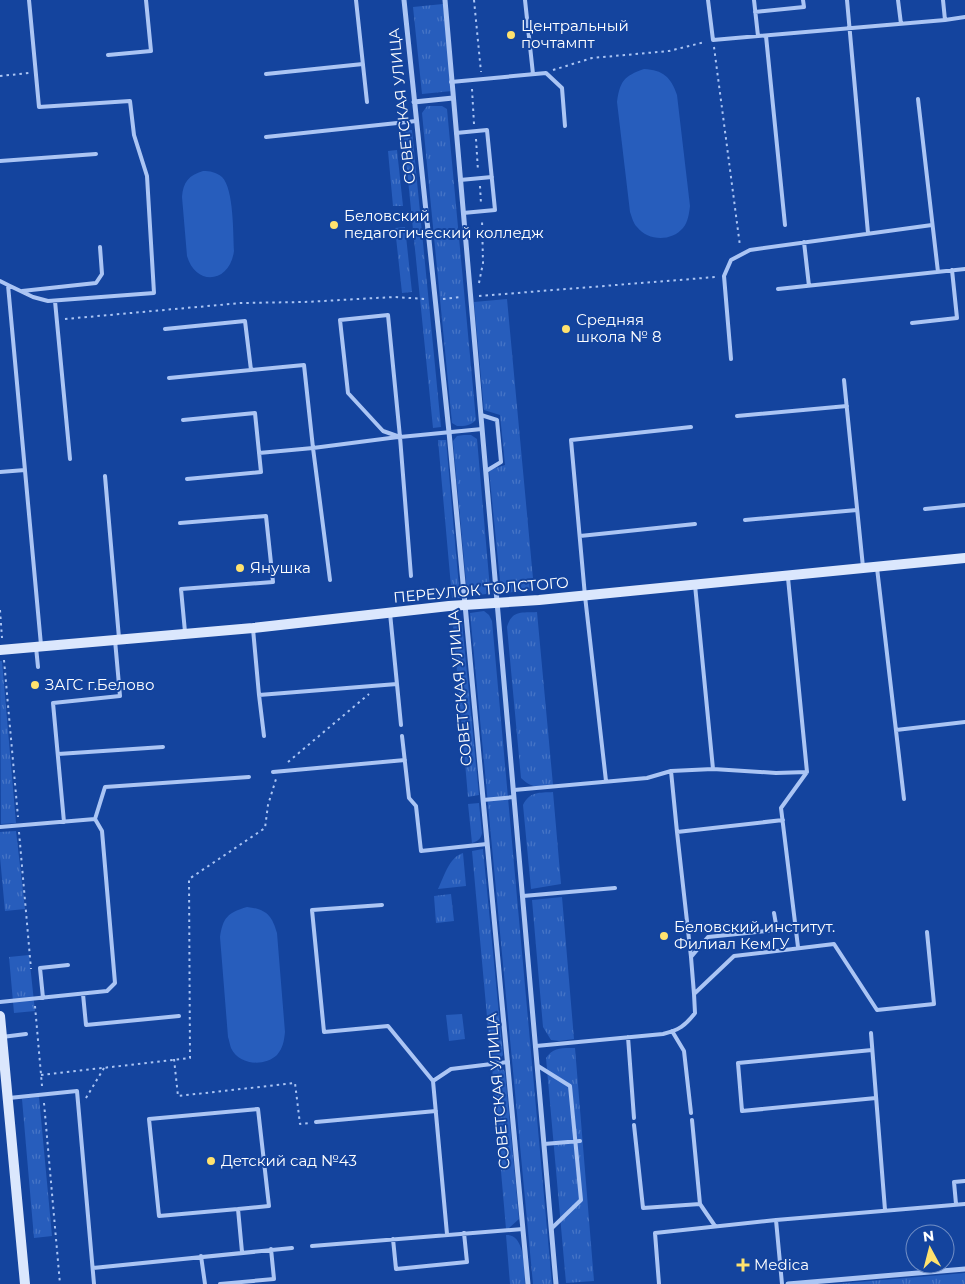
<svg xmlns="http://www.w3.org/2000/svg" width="965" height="1284" font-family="Montserrat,sans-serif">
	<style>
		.grass { fill: url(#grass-tufts) }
		.pitch { fill: #275dbc }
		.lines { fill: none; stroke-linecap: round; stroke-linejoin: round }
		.path { stroke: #abc5f4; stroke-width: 2; stroke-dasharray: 2.5 4; stroke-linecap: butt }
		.lane { stroke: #abc5f4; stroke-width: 4 }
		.street { stroke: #abc5f4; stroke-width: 5 }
		.secondary { stroke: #dbe7fd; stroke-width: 10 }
		.poi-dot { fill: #ffe26e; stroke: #14449e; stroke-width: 2 }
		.labels { text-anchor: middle; stroke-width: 4; stroke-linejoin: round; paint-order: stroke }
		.poi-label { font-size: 15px; fill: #fff; stroke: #14449e; text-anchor: start }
		.street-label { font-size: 15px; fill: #fff; stroke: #14449e }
	</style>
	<defs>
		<pattern id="grass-tufts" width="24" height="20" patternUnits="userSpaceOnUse" patternTransform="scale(1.25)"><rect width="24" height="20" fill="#275dbc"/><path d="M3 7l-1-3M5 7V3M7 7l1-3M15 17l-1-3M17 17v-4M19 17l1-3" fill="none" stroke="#4775c6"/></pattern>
	</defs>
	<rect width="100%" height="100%" fill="#14449e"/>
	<path class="grass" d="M443,4L452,91L422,94L413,7Z
		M427,106H442L447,109L476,420C470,426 465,426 457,426L452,423L422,113Z
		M403,130H412L441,427L433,428Z
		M397,150L403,206H393L388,151Z
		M405,227L412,292L402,293L395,228Z
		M507,299L534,589L506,593L501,591L489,470L505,465L500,415L484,410L474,302Z
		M464,435H471L477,439L490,589L486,594L471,596L467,592L453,441L457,436Z
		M438,440H446L460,598H452Z
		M484,611L489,615L492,621L552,1284H533L470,613Z
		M537,612L553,785C537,787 533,789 521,778L507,627C512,610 521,613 537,612Z
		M452,614H456L462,622L479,795L468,797Z
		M0,661H2L16,823L1,824Z
		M553,792L561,884L531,889L523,805C530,791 539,793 553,792Z
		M479,803L482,833C481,839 478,841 472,843L468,804Z
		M16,831L25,909L5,911L0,857V832Z
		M483,849L503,1055L498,1061H491L472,851Z
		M463,853L466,886L438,889C444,877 449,857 463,853Z
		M451,894L454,921L436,923L434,896Z
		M562,897L574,1039L559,1041L551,1040L543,1027L532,900Z
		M29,955L35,1011L14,1013L9,957Z
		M462,1014L465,1039L449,1041L446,1015Z
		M575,1048L594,1281L566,1283L546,1058C553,1047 563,1048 575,1048Z
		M492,1067H502L505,1072L519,1219L509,1228L506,1229Z
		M39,1097L52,1236L34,1238L22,1099Z
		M506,1235C526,1234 524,1271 525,1284H510Z
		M965,1273V1284H835Z"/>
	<path class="pitch" d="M644,69C663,70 671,77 677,95L690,206C689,214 688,222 683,228C671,242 648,241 637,227C633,223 632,217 630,212L617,102C620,81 624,76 644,69Z
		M203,171C210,171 216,172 222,177C234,189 233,234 234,251C230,283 196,287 187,256L182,197C183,182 189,175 203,171Z
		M247,907C266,909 272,915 277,933L285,1032C284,1041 283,1048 277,1055C264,1067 239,1065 231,1048C230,1045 229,1040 228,1037L220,937C223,918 227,913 247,907Z"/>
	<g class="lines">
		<path class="path" d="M474,0L481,72
			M714,47L740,246
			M553,70L592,58L669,51L705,42
			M0,76L29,73
			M472,89L474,124
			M476,139L478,171
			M480,186L481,204
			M479,283L483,263L482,219
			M479,296L716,277
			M443,299L461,297
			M65,319L241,303L305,302L394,297L426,299
			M0,610L2,638
			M4,660L18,817
			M288,762L369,694
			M19,832L31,969
			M35,1006L42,1086
			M174,1059L178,1096L295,1083L300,1124L309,1123
			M41,1075L190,1058L189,879L265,828L268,805L276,779
			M86,1098L104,1068
			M44,1103L60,1284"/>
		<path class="lane" d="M356,0L367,102
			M525,0L533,74
			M708,0L713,40L945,20
			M754,0L758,36
			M847,0L868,233
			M898,0L901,24
			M943,0L945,20L965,17
			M755,12L804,7L803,0
			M766,36L785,225
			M108,55L151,51L146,0
			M266,74L363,64
			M451,82L546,73L562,88L565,126
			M918,99L938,272
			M456,133L487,130L495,210L463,213
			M266,137L416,121
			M0,161L96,154
			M460,180L492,177
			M804,242L809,286
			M0,281L8,285L41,645
			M8,285L33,297L48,301L154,293L147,176L134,135L130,101L39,107L29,0
			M778,289L965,269
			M22,291L96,283L102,274L100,247
			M55,301L70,459
			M912,323L957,318L952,270
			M165,329L245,321L251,370L304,365L313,448L259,453
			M731,359L724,276L731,260L750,250L932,225
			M169,378L251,370
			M844,380L863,567
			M481,415L497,420L501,462L486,471
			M737,416L847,406
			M183,420L255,413L261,472L187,479
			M400,437L383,431L348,393L340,320L388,315L400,437L482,429
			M400,437L411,576
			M0,472L25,470
			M105,476L119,638
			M925,509L965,505
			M745,520L857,510
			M180,523L266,516L273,582L181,589L185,632
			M580,536L695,524
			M877,568L904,799
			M788,578L807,772L781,808L798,947
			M330,580L313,448L398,437
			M695,585L713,769
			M390,613L401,725
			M253,629L259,695L397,684
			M36,647L38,667
			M259,695L264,736
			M896,730L965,722
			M402,736L409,798L416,806L421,851L487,844
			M58,754L163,747
			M671,771L677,832L783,820
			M273,772L405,760
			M606,781L585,596L571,440L691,427
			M514,790L647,778L671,771L713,769L776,773L807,772
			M483,800L514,797
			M64,822L53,703L120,696L115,640
			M0,827L95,819L105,787L249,777
			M677,832L691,957
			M523,896L615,888
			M382,905L312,910L324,1032L388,1026L433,1081
			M83,994L86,1025L179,1016
			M694,994L691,957L708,937L777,930L774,913
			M43,998L40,968L68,965
			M0,1002L107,991L115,983L102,831L95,819
			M672,1031L684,1051L691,1113
			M871,1033L885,1210
			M2,1037L26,1034
			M628,1037L634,1118
			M536,1046L663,1034C679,1030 685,1026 695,1013L694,994L734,956L834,944L877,1010L934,1004L927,932
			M872,1050L738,1063L742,1111L876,1098
			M538,1066L570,1086L581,1200L552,1228
			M9,1098L77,1091L94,1284
			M692,1120L700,1204L715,1226
			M316,1122L436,1111
			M634,1125L643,1208L700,1204
			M544,1144L580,1141
			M956,1204L954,1182L965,1181
			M238,1209L269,1206L258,1109L149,1119L159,1216L238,1209L242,1252
			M447,1234L433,1081L451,1069L508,1062
			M393,1239L396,1269L467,1262L464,1233
			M312,1246L523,1229
			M201,1256L205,1284
			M93,1268L292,1248
			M220,1284L274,1279L271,1249
			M659,1284L655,1233L776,1220
			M782,1284L776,1220L965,1204"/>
		<path class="street" d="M404,0L449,432L528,1284
			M445,0L556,1284
			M414,102L453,98
			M788,1284L965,1269"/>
		<path class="secondary" d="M0,650L253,628L449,606L539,600L965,558
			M0,1016L25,1284"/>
	</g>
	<g class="poi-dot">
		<circle cx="511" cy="35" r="5"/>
		<circle cx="334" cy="225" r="5"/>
		<circle cx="566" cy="329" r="5"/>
		<circle cx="240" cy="568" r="5"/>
		<circle cx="35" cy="685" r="5"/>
		<circle cx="664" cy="936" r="5"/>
		<circle cx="211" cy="1161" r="5"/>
		<path d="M740.5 1257.5h5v5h5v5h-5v5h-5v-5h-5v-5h5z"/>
	</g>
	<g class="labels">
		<g class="poi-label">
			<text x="521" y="31">Центральный<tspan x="521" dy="17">почтампт</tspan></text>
			<text x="344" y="221">Беловский<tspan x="344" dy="17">педагогический колледж</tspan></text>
			<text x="576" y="325">Средняя<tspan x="576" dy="17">школа № 8</tspan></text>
			<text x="250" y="573">Янушка</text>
			<text x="45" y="690">ЗАГС г.Белово</text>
			<text x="674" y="932">Беловский институт.<tspan x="674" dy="17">Филиал КемГУ</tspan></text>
			<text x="221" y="1166">Детский сад №43</text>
			<text x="754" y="1270">Mеdica</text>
		</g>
		<g class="street-label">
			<text transform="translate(402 106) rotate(-96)" y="5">СОВЕТСКАЯ УЛИЦА</text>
			<text transform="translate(481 590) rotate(-5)" y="5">ПЕРЕУЛОК ТОЛСТОГО</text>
			<text transform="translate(460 688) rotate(-95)" y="5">СОВЕТСКАЯ УЛИЦА</text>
			<text transform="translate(498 1091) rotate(-95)" y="5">СОВЕТСКАЯ УЛИЦА</text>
		</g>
	</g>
	<g transform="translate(930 1249) rotate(353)"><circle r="24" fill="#14449e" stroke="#728fc5"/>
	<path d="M0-4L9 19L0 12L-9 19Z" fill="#ffe26e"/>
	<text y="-8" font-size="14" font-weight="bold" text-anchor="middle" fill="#ffffff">N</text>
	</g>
</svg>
